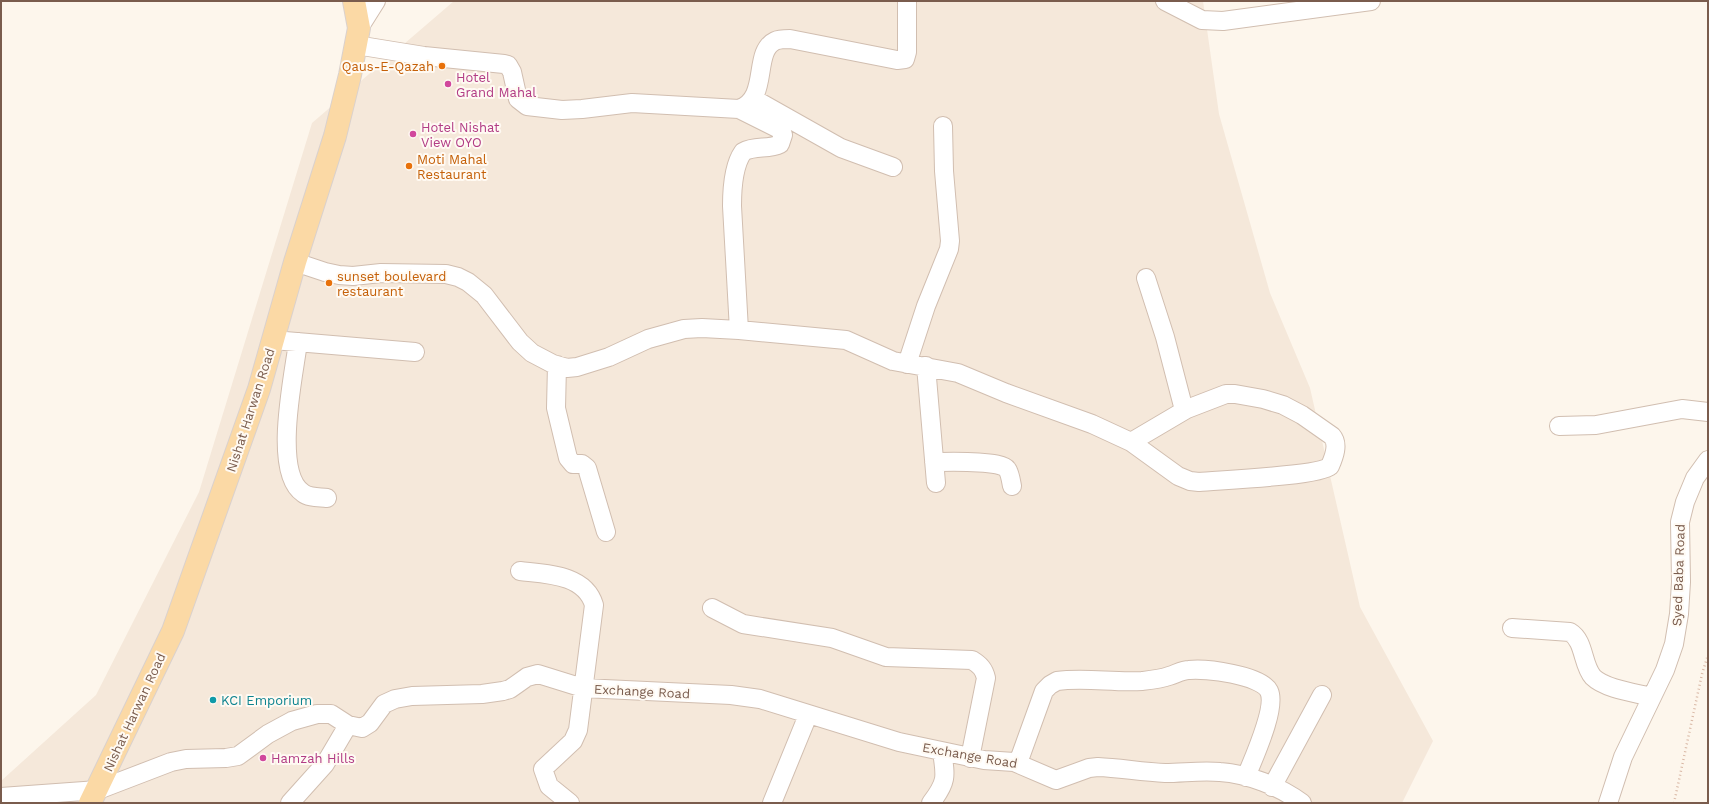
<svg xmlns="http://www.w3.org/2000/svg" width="1709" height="804" font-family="'Work Sans',sans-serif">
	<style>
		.residential { fill: #f5e8da }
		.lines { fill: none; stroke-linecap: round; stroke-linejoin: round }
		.minor-casing { stroke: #d1beb0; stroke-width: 20 }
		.major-casing { stroke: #dad1cd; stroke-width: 24 }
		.path { stroke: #d9b8a5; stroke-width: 2.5; stroke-dasharray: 1 3; stroke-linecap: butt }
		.minor { stroke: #fff; stroke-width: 18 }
		.major { stroke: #fbd9a5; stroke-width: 22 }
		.food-dot { fill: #e8710a; stroke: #fffaf3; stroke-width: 1.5 }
		.hotel-dot { fill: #d1479c; stroke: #fffaf3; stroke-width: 1.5 }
		.culture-dot { fill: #0f9aa8; stroke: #fffaf3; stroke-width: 1.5 }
		.labels { text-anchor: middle; stroke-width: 4; stroke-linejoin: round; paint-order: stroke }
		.food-label { font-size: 13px; fill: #c56008; stroke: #fffaf3; text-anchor: start }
		.hotel-label { font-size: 13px; fill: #b23c85; stroke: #fffaf3; text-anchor: start }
		.street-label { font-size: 13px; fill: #7a5c4d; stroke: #fffaf3 }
		.culture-label { font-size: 13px; fill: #0d838f; stroke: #fffaf3; text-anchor: start }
	</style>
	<rect width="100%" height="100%" fill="#fdf6ec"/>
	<path class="residential" d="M454,1H1203L1219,114L1270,293L1310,388L1360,607L1433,741L1402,803H1V781L96,695L199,492L312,123Z"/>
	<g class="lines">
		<defs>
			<path id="minor" d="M1165,1L1202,20L1223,21L1371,1
				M359,28L376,1
				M356,45L424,56L504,64L508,65L512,72L518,99L527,106L562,110L582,109L632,103L739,109C770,98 752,52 775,41C779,39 785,39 790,39L897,60L905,59L907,52V1
				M754,99L841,148L893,167
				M739,109L777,128L782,132L783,135L780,144C768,150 755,145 743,152C733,166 732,189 732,206L739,330
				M295,262L325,272L339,275L353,276L381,273L446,274L458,277L468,282L484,295L520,342L532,353L553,364L567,368L577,367L609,357L648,339L684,329L702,328L739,330L846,340L893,361L958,373L1006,393L1092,424L1131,442L1178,476L1190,481L1199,482C1220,480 1319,476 1330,466C1334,457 1339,444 1332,436L1302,415L1283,405L1263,399L1235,394H1226L1187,409L1131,442
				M1146,278L1165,337L1184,410
				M273,340L415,352
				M298,342C294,375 272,472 303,493C309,498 320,497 327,498
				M907,364L926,306L949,249L950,241L944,171L943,126
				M557,365L556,408L568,458L573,464H582L587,468L606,532
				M926,366L936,483
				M1559,426L1596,425L1682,409L1708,412
				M934,462C946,462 1001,460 1007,469C1010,473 1011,481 1012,486
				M520,571C546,574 585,574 594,605L578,730L573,741L543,769L549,786L570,803
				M712,608L743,624L832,638L886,657L972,660C980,665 984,669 986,678L970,758
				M1512,628L1570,632C1585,641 1582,665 1593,677C1605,689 1636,693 1652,697
				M1018,763L1044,691L1050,685L1057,681C1085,677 1114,683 1142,681C1151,680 1161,679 1169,676C1176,674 1182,670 1189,670C1205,668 1261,675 1269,691C1277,708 1253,759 1246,777
				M1272,787L1322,695
				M1,797L98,790L171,762L186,759L226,758L238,756L268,734L292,721L317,714H331L348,725L362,728L370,723L384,704L395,699L412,696L482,694L503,691L510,689L527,677L538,674L583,688L731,695L760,699L899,742L984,760L1014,762L1056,780L1089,768L1098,767C1120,768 1142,772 1165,773C1183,773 1202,770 1220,772C1248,774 1279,786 1302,803
				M290,803L325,764L348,725
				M772,803L808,715
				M931,803C947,782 946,777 942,752
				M1608,803L1623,757L1665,670L1674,644L1679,614L1681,582L1680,522L1685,502L1695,478L1708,460"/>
			<path id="major" d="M90,803L173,631L259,389L295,262L335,136L350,75L359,28L354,1"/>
		</defs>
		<use href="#minor" class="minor-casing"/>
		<use href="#major" class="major-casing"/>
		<path class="path" d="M1674,803L1702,674L1708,655"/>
		<use href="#minor" class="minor"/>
		<use href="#major" class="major"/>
	</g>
	<g class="food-dot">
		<circle cx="442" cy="66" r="4"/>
		<circle cx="409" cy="166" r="4"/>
		<circle cx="329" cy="283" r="4"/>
	</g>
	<g class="hotel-dot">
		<circle cx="448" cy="84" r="4"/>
		<circle cx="413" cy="134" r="4"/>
		<circle cx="263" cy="758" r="4"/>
	</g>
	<circle class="culture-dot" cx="213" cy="700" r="4"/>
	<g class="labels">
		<g class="food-label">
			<text x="434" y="71" text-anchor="end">Qaus-E-Qazah</text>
			<text x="417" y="164">Moti Mahal<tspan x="417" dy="15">Restaurant</tspan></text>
			<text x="337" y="281">sunset boulevard<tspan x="337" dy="15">restaurant</tspan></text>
		</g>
		<g class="hotel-label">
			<text x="456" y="82">Hotel<tspan x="456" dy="15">Grand Mahal</tspan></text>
			<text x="421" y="132">Hotel Nishat<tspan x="421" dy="15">View OYO</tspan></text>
			<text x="271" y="763">Hamzah Hills</text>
		</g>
		<g class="street-label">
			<text transform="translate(250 410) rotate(-72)" y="5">Nishat Harwan Road</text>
			<text transform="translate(1678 575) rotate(-88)" y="5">Syed Baba Road</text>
			<text transform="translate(642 691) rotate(3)" y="5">Exchange Road</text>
			<text transform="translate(134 712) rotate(-65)" y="5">Nishat Harwan Road</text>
			<text transform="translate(970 755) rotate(10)" y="5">Exchange Road</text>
		</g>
		<g class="culture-label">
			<text x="221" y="705">KCI Emporium</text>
		</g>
	</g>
	<rect width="1709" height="804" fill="none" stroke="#7a5c4d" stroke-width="4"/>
</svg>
